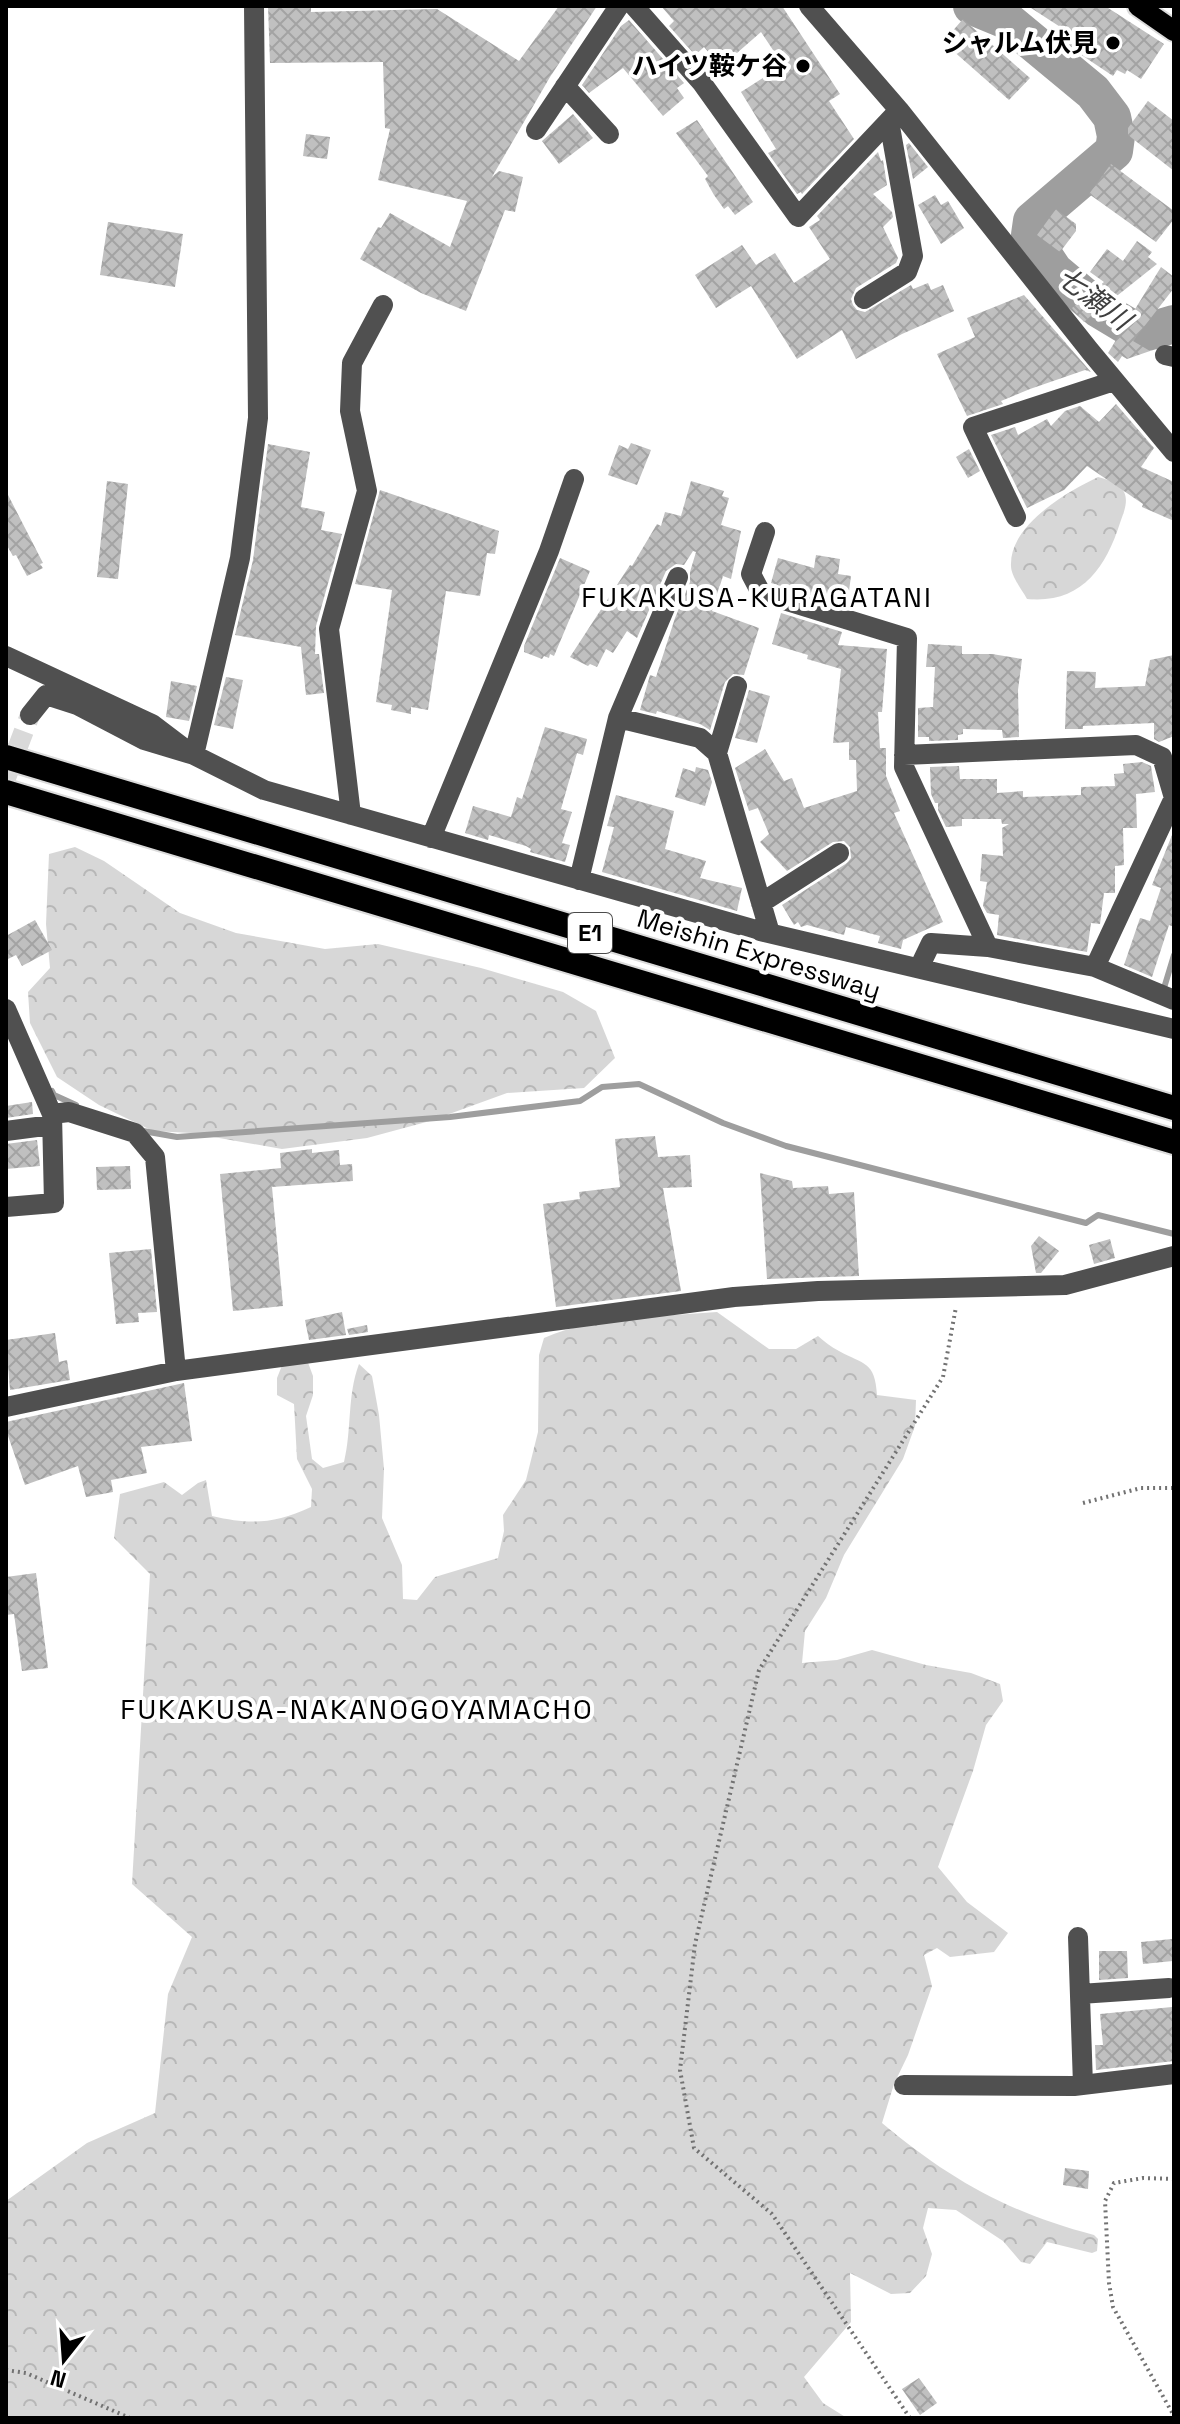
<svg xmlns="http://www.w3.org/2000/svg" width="1180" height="2424" font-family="'Space Grotesk','Noto Sans JP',sans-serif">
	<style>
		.forest { fill: url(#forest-crowns) }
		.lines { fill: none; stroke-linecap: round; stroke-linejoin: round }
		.stream { stroke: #9e9e9e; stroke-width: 6 }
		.river { stroke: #9e9e9e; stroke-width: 38 }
		.building { fill: url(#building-cross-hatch) }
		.minor-tunnel { stroke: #d9d9d9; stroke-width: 20; stroke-dasharray: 20 10; stroke-linecap: butt }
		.major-casing { stroke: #dbdbdb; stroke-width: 24 }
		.highway-casing { stroke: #dbdbdb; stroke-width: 28 }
		.path { stroke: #727272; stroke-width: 4; stroke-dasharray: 2 4; stroke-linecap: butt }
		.minor { stroke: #505050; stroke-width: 20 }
		.major { stroke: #000; stroke-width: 20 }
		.highway { stroke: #000; stroke-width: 24 }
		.poi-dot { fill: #000; stroke: #fff; stroke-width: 3 }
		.labels { text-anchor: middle; stroke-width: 8; stroke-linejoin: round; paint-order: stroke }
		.shield { fill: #fff; stroke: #4c4c4c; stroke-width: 2 }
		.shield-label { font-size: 24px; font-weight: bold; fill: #000 }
		.poi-label { font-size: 26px; font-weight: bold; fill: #000; stroke: #fff; text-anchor: end }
		.street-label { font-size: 26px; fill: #000; stroke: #fff }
		.water-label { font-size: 28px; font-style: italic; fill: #3f3f3f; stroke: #fff }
		.neighbourhood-label { font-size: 28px; letter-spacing: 2px; fill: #000; stroke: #fff }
	</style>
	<defs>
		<pattern id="forest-crowns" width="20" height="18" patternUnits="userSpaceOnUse" patternTransform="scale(2)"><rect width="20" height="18" fill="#d7d7d7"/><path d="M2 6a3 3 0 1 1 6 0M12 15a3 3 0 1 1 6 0" fill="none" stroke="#b7b7b7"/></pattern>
		<pattern id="building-cross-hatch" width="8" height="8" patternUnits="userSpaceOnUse" patternTransform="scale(2)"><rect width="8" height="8" fill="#c0c0c0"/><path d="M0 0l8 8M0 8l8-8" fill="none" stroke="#a3a3a3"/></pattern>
	</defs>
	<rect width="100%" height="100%" fill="#fff"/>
	<path class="forest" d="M1098,477C1108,480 1120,482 1124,492C1129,502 1123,514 1120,523C1105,570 1080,604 1027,599C1022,590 1011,576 1011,566C1009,525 1067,492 1098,477Z
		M75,847L104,861L180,913L236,933L325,949L378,944L481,968L563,992L596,1011L615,1058L584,1088L507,1093L430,1121L367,1138L282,1149L191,1133L153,1131L99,1105L57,1077L30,1023L28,992L50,968L46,924L49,854Z
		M717,1312L769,1349H796L818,1336C824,1341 831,1347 839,1351C864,1365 875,1361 877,1395L916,1400L915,1426L903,1459L844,1555L826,1598L805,1631L802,1663L837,1660L872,1650L926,1665L971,1673L1000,1684L1003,1701L986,1725L973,1771L938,1867L967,1902L1008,1933L994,1952L950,1957L937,1948L924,1955L932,1986L908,2055L894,2084L882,2123C949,2179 1009,2213 1094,2235L1098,2239L1097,2251L1092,2253L1047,2242L1030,2264L1021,2262L1003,2241L956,2210L928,2208L923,2228L932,2254L926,2276L910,2293L891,2294L850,2273L851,2322L804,2377L823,2403L847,2418H6V2201L87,2143L155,2113L168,1994L192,1937L132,1884L150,1574L114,1538L120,1494L164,1482L182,1495L198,1483L206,1480L212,1516C251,1525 274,1524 311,1507L312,1489L297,1459L294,1404L277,1395V1378L283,1363L307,1360L313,1376V1395L306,1416L312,1459L323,1468L344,1462C352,1429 347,1396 359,1364L372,1376L379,1415L384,1469L382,1518L402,1565L403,1599L417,1600L435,1577L498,1558L504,1531L503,1515L526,1480L538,1432L539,1355L544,1338C596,1315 661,1317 717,1312Z"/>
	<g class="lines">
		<path class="stream" d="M1164,988L1174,955
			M52,1091L54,1095L76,1105
			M143,1131L177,1137L450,1117L580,1101L602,1087L639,1084L723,1123L786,1146L1086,1223L1098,1215L1174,1234"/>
		<path class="river" d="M972,6L1006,20L1093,92L1112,117L1116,136L1114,151L1032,221L1030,235L1054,271L1099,309L1134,330L1147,332L1174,324"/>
	</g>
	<path class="building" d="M268,6H311V12L437,9L519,61L559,6H597L550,77L492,177L499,171L523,177L515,212L505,210L466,311L421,293L360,259L378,227L381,228L390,213L450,247L467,201L378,180L390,129L385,128L383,62L270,63Z
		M661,6H782L840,94L829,101L854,139L802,194L801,192L797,194L768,153L776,149L741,92L783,65L761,32L721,67L704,47L695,55L669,26L674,21Z
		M1028,6H1105L1164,44L1141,79L1127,70L1125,74L1117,70L1113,76L1062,42L1068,32Z
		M963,19L1030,78L1009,100L943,42Z
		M629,20L684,83L677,88L684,98L663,116L623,68L589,93L582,85L621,26Z
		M1148,101L1174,121V171L1128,135V128Z
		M573,114L593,138L559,164L542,141Z
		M697,120L753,202L735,215L728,206L724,209L714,195L705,179L708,176L676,133Z
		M306,134L330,137L327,159L303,156Z
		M909,143L928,167L913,179L906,145Z
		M878,152L881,161L883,160L887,185L873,194L892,212L893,217L883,227L898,258L896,263L856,288L851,299L853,305L857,310L865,312L911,285L913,289L928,283L931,290L943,285L954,311L902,334L856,359L842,330L797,359L751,286L716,308L695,275L742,245L756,265L775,253L794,283L830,259L809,227L820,220L817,216Z
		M1111,164L1174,211V219L1156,242L1089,194Z
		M935,195L941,205L948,201L964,228L941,244L918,205Z
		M1056,209L1076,224V231L1060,252L1037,235Z
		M108,222L183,234L175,287L100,275Z
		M1137,241L1152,252L1148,257L1157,264L1084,322L1072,308L1104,282L1090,272L1107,249L1123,261Z
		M1161,267L1174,277V288L1133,341L1150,351L1127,359L1122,356L1118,362L1108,353Z
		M1024,295L1091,372L1085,370L1030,389L1001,401L1003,404L967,416L937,354L975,337L967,318Z
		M1116,404L1154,448L1141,467L1174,482V521L1142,507L1143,504L1087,466L1064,490L1027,508L991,435L1015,427L1018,435L1047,419L1051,426L1065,411L1080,406L1099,422Z
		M631,443L651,450L637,485L608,475L619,445L628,449Z
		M268,444L310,452L301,507L325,512L321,530L342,534L316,626L315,654H319L324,693L306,695L301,647L235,635L253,560Z
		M969,449L980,471L968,478L956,457Z
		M107,481L128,484L118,579L97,577Z
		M691,481L724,491L722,496L729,498L721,525L741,531L731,579L723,576L712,611L759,628L744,675L733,674L725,682L710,730L700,724L657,711L656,714L640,710L650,675L656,677L675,618L690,582V572L696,552L693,551L684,565L676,564L666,571L637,638L627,631L613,653L606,649L597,667L590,664L588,666L570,657L630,565L632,566L657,524L661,526L665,512L681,516Z
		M380,490L499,531L495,554L487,553L480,596L446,591L428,710L411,707V714L391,710L392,705L376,702L392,590L355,584Z
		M6,491L43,563L40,564L43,568L27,576L16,555L13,556L6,544Z
		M816,555L840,559L838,574L851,576L847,606L771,583L778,558L814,568Z
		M560,558L590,571L554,656L550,654L549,658L544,656L542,659L524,652V646Z
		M781,613L842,632L838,645L887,649L882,712H878L880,748H886V776L900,811L894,813L943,922L903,940L901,949L878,943L880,936L846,927L844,935L807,925L801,927L798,922L794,925L782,905L847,863L851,858L850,847L844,841L833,842L787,871L760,842L769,834L758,808L749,811L735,768L765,749L784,781L792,778L804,808L857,791L856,760H849V742L833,743L841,669L807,659L808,655L772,644Z
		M928,644L962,646V654H992L1022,659L1018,690L1019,737L1003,738L1002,730L963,729V734L958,735V740L929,741V737H918V708L933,707L935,667H926Z
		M1174,655V736L1159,742L1154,739V723L1083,726V729H1065L1067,671L1096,672L1095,688L1145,686L1150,660Z
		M226,677L243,680L233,729L214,725Z
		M171,681L197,686L189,721L166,717Z
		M749,690L770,696L757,743L735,738Z
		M545,727L587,739L583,755L577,753L561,809L572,812L562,843L570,845L565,862L530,852L531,849L526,846L489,835L488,840L465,833L473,806L511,817L517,797L522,799Z
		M1142,762L1151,766L1155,792L1136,794L1137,828H1123L1124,865L1115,866V893H1104L1100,924L1091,923L1087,952L997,935L999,915L987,913L983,906L987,882L980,881L982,854L1003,856L1002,828L1009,824H1002L1001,819H962V826L946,827L938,810V803H935L931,794L930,767L959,766L960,779H997V793L1023,791V797L1081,795V787L1115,786L1114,774L1124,773L1123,764Z
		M696,767L708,770L712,782L705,806L675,797L683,768L695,772Z
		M616,795L674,811L665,849L706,861L700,878L742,888L737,911L602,872L614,827L607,826Z
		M1174,830V927L1169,925L1152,977L1124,965L1140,918L1150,921L1161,888L1152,885Z
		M35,920L52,950L22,966L16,955L6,960V936Z
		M32,1102L33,1114L6,1118V1106Z
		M655,1136L658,1157L690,1155L692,1187L663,1188L681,1291L556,1307L543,1204L580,1199L579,1192L620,1187L615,1139Z
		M37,1140L40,1166L6,1169V1144Z
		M312,1149V1153L339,1150L340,1165L352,1164L353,1181L272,1187L283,1306L233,1311L220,1174L281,1168L280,1153Z
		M130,1166L131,1189L97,1190L96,1167Z
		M760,1173L792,1181L793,1188L828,1186L829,1194L854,1192L859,1276L767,1279Z
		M1039,1236L1059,1251L1041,1273H1036L1031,1246Z
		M1110,1239L1115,1258L1094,1264L1089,1245Z
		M151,1249L157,1312L138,1313L139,1322L116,1324L109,1253Z
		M342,1312L346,1335L309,1340L305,1320Z
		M367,1325L368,1332L349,1335L347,1329Z
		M55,1333L59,1362L67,1360L70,1380L10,1390L6,1340Z
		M184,1383L192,1441L141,1447L147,1473L111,1480L113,1492L86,1497L78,1466L25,1485L6,1430V1422Z
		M36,1573L48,1668L22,1671L14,1614L6,1615V1577Z
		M1172,1939L1173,1961L1143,1964L1141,1942Z
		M1099,1951H1127L1128,1978L1099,1980Z
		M1172,2007L1174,2061L1096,2070L1095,2045H1103L1100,2014Z
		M1065,2168L1089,2171L1088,2189L1063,2185Z
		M919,2378L937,2403L920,2415L902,2389Z"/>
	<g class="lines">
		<path class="minor-tunnel" d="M6,778L30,715"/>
		<defs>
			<path id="major" d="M1138,6L1174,31"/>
			<path id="highway" d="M6,757L1174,1108
				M6,792L1174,1142"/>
		</defs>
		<use href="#major" class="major-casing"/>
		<use href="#highway" class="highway-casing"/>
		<path class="path" d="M1083,1503L1141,1488H1174
			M1174,2179L1143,2178L1114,2183L1105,2201L1109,2283L1113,2307L1174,2416
			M6,2370L26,2373L130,2418
			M910,2418L772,2214L694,2148L680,2070L695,1944L759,1670L943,1377L956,1307"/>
		<path class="minor" d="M634,6L702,83L798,217L899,110
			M809,6L899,110L1090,351L1174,452
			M565,86L609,134
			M536,130L619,6
			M864,299L907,272L913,256L889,121
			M1165,355L1174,357
			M1016,517L973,427L1114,381
			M765,532L751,574L761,593L907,638L904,767L988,947
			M6,656L152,724L181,746
			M30,715L46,695L77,705L144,740L194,755L264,790L760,931L1174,1029
			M618,718L700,738L717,753L770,933
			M717,753L737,686
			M194,755L240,558L258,418L254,6
			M904,755L1136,745L1162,757L1174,798L1095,967
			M351,815L329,629L367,491L350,411L352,363L383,305
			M431,838L549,551L574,479
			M579,880L618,718L678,577
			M761,903L839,853
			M919,968L931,943L988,947L1095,967L1174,1000
			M6,1009L52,1114L69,1112L135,1133L155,1157L176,1371
			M6,1131L52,1125
			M6,1207L54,1203L52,1114
			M6,1407L176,1371L734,1297L818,1291L1065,1285L1174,1256
			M1078,1937L1083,2085
			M1080,1994L1169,1988
			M904,2085L1074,2086L1174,2074"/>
		<use href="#major" class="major"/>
		<use href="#highway" class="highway"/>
	</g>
	<g class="poi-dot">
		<circle cx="1113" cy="43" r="8"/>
		<circle cx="803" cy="66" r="8"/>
	</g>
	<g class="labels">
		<rect class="shield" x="568" y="913" width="44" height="40" rx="6"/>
		<g class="shield-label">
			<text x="590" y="941">E1</text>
		</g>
		<g class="poi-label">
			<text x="1097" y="52">シャルム伏見</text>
			<text x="787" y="75">ハイツ鞍ケ谷</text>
		</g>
		<g class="street-label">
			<text transform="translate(759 954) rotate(17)" y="9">Meishin Expressway</text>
		</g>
		<g class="water-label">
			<text transform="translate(1094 298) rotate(37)" y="10">七瀬川</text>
		</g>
		<g class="neighbourhood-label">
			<text x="757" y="607">FUKAKUSA-KURAGATANI</text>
			<text x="357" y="1719">FUKAKUSA-NAKANOGOYAMACHO</text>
		</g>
	</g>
	<rect width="1180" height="2424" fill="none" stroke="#000000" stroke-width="16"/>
	<g transform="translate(64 2360) rotate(197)" stroke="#ffffff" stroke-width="6" paint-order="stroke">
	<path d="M0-6L14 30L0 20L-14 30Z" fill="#000000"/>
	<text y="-12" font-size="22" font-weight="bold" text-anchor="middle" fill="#000000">N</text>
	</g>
</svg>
